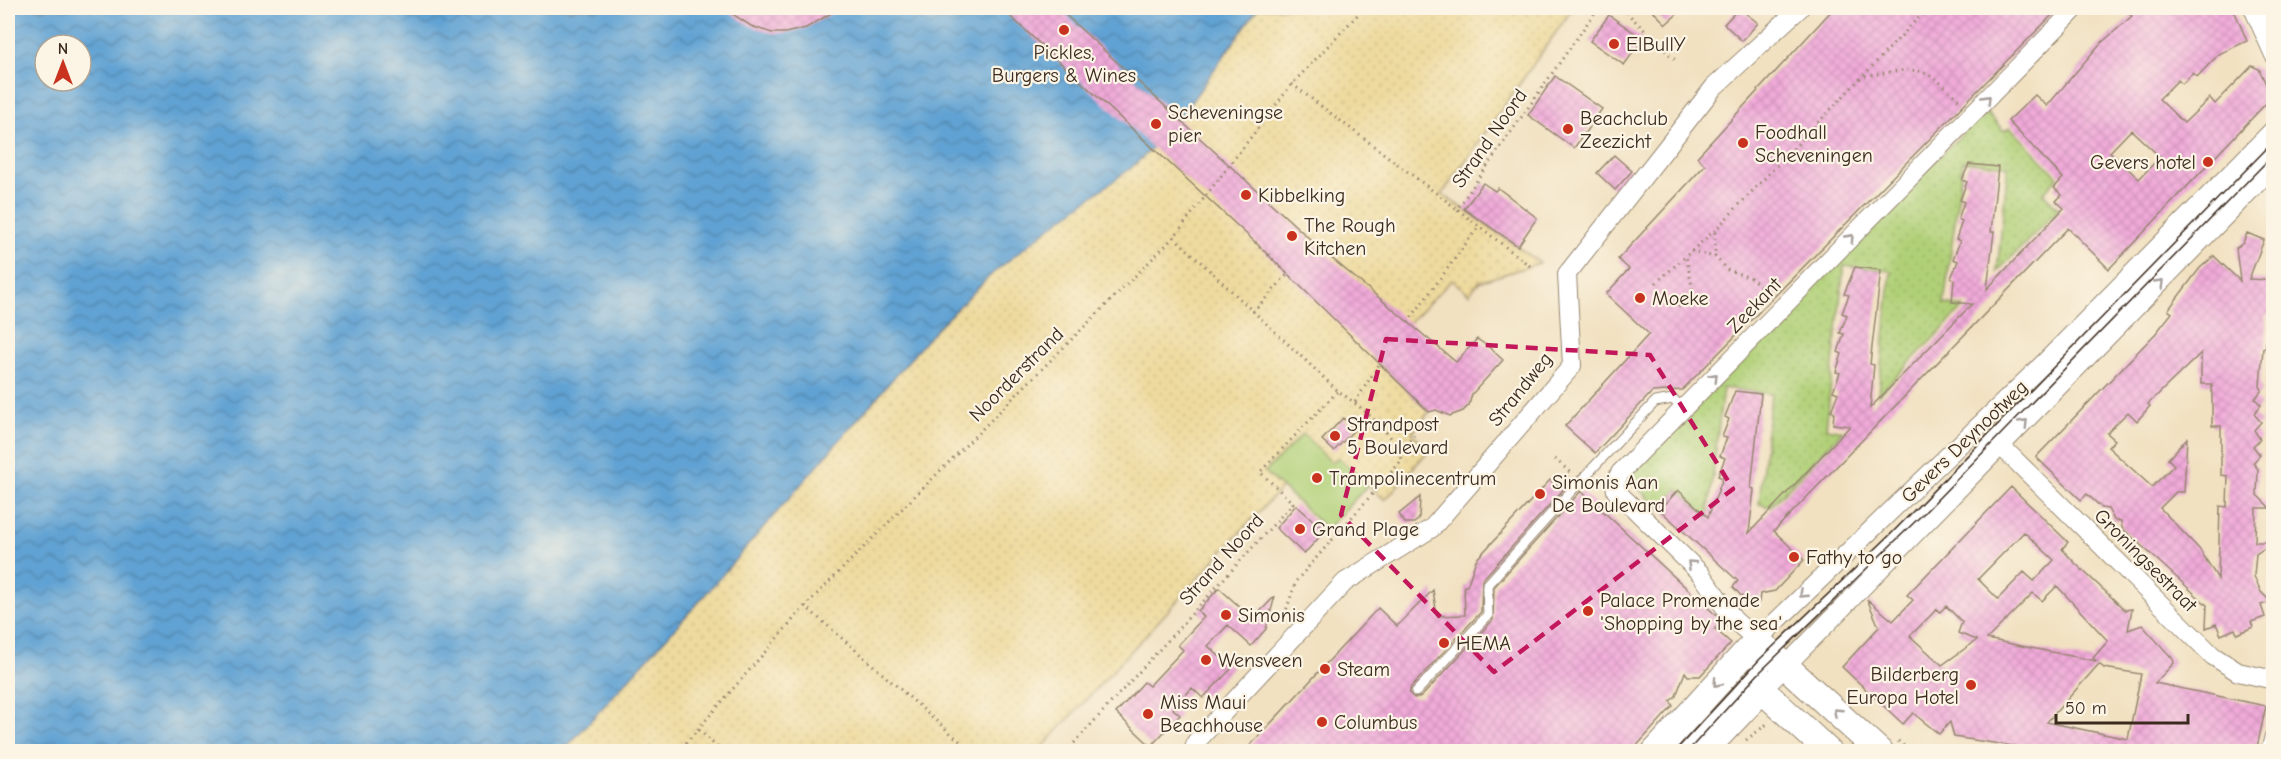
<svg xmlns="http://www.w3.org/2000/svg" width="2281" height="759" font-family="'Comic Neue',sans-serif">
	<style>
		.grass { fill: url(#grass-dots); stroke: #767d4a; stroke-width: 1.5 }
		.sand { fill: url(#sand-dots); stroke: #94825e; stroke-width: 1.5 }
		.garden { fill: #b0d077; stroke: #767d4a; stroke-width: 1.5 }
		.water { fill: url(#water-waves); stroke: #4e6678; stroke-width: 1.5; fill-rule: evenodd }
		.building { fill: url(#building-cross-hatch); fill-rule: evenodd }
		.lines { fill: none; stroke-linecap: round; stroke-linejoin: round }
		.lane-casing { stroke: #968670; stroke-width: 11 }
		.street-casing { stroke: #968670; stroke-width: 20 }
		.secondary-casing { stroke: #968670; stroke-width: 28 }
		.path { stroke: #968670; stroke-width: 3; stroke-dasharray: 1.5 4.5; stroke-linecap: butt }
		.lane { stroke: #fff; stroke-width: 9 }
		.street { stroke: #fff; stroke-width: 18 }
		.secondary { stroke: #fff; stroke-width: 26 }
		.tram { stroke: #3b2a1e; stroke-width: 1.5 }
		.lane-bridge-casing { stroke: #968670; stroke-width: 11; stroke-linecap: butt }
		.lane-bridge { stroke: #fff; stroke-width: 9 }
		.oneway { stroke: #a79f9a }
		.marked { fill: none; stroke: #c2185b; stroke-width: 4.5; stroke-dasharray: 12 8; stroke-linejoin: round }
		.poi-dot { fill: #c8321e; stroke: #fcf5e5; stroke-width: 2 }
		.labels { text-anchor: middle; stroke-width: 4.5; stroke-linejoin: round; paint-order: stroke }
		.poi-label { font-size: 20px; fill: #3b2a1e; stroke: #fcf5e5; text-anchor: start }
		.street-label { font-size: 20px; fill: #3b2a1e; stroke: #fcf5e5 }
	</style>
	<defs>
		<pattern id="grass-dots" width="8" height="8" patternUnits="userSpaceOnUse" patternTransform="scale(1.5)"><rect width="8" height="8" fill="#b0d077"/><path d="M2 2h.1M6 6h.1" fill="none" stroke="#98b366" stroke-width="1.8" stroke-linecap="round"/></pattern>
		<pattern id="sand-dots" width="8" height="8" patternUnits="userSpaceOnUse" patternTransform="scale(1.5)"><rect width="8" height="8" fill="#eeda9e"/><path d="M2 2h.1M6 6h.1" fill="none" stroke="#cdbb88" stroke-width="1.8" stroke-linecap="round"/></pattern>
		<pattern id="water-waves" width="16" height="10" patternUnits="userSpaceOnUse" patternTransform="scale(1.5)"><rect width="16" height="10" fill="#60a2d3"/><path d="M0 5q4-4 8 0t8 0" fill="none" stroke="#5084ab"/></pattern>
		<pattern id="building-cross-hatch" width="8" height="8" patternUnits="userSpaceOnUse" patternTransform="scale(1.5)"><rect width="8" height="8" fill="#f0aad9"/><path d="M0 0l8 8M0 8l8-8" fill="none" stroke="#cf92ba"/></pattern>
	</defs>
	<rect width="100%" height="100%" fill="#fcf5e5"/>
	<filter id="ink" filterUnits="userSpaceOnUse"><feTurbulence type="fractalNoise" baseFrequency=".0167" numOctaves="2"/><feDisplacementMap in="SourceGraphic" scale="12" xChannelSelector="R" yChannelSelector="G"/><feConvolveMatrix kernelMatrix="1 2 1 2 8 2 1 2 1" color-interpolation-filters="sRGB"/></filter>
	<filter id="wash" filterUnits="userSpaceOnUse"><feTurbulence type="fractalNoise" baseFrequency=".008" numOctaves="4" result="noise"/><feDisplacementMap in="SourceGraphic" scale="24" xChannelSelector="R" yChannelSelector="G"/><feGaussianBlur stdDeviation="1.35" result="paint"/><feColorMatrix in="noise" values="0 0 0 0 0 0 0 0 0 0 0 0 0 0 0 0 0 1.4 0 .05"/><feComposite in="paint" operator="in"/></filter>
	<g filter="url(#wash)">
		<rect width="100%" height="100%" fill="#f1e1c1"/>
		<path class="grass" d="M1985,111L2004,131L2010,127L2058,177L2043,193L2059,209L1997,272L2008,166L1963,161L1944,304L1964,307L1878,395L1891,271L1844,266L1826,428L1843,431L1770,507L1759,504L1771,394L1723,388L1708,517L1678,490L1660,510L1625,475Z"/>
		<path class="sand" d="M1258,8H1573L1442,194L1540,263L1479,282L1469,294L1452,280L1373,358L1429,412L1412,433L1429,450L1385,500L1368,485L1327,529L1282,487L1039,751L562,752L696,605L937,328L993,273L1049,228L1131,168L1149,151L1184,112Z"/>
		<path class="garden" d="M1303,434L1332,463L1338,457L1368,485L1327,529L1265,472Z"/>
		<path class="water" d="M8,8H1258L1184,112L1149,151L1131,168L1049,228L993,273L937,328L696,605L562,752L8,751ZM45,45H81V81H45Z"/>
		<g id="blocks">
			<path class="building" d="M723,8H840L806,28L785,33H772L751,26Z
				M1001,8H1058L1323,251L1456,362L1477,339L1490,348L1503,360L1472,394L1469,405L1463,411L1450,416L1436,410L1429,412L1254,241Z
				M1650,8H1684L1666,24Z
				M1739,8L1758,23L1742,41L1724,24Z
				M1834,8H2059L1682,390L1652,392L1595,453L1565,426L1649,334L1606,294L1629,269L1618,259L1705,165L1697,157Z
				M2124,8H2233L2247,41L2219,54L2197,77L2193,73L2182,84L2178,80L2159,99L2184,123L2210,98L2215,104L2252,66L2259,69L2272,97L2109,269L2068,228L1774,531L1804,560L1775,591L1760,594L1759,602L1745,600L1733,587L1738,581L1660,510L1678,490L1708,517L1723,478L1718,476L1725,458L1720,456L1727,438L1722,437L1729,419L1725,417L1735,391L1761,394L1751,488L1754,489L1749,533L1850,426L1833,424L1834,412L1831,411L1838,393L1833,391L1840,373L1836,372L1842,354L1838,352L1844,334L1840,333L1847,315L1842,313L1849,295L1844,294L1855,267L1881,270L1870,364L1874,365L1870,408L1972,304L1952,302L1954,280L1951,278L1958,261L1953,259L1960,241L1956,239L1962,221L1958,219L1964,202L1960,200L1967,182L1962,180L1969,164L1998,167L1991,232H1994L1987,289L2064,208L2056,201L2062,195L2054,188L2063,178L2008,121L2035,95L2047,106L2099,45L2132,16ZM2131,130L2160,157L2139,179L2110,152Z
				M1609,15L1643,39L1624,65L1590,41Z
				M1555,76L1602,109L1574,148L1528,115Z
				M1614,155L1632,171L1615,190L1597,173Z
				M1483,183L1495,191L1498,188L1537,218L1518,246L1464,209Z
				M2247,233L2264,240L2249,279L2271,280L2272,291L2270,315H2266V348H2263L2260,386L2262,390L2255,399L2261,405L2254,414L2261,422L2254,430L2260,439L2253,446L2260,455L2253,463L2258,469L2257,495L2270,508H2256L2255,542H2274L2256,554L2254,576L2261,592L2271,602L2261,605L2265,617L2251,622L2253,627L2237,634L2235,629L2221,635L2216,624L2206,628L2207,605L2122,528L2121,521L2114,520L2108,509L2102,508L2087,494L2081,500L2036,457L2156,333L2172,313L2168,310L2200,268L2214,256L2240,281L2236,248L2243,243ZM2201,353V384H2212V426H2221V475L2228,476L2227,507L2220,506L2218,579L2200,550L2160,508L2176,492H2184L2187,438L2168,459L2174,465L2152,487L2108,447L2115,440L2107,433L2128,412L2137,421L2150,406L2148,404Z
				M1343,418L1355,429L1334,451L1322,440Z
				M1565,475L1571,481L1482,580L1481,612L1411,687L1409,693L1414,698L1421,697L1493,620L1494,587L1581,491L1718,617L1722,622L1715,629L1731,643L1700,676H1688L1685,672L1676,696L1670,701L1673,706L1631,752H1244L1378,608L1397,626L1433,590L1437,616L1465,615L1464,586H1467L1476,560L1550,480L1556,485Z
				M2011,487L2068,542L2062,549L2076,564L2125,610L2132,609L2128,630L2142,625L2173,659L2174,663L2155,683L2266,706L2256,752H2038L2040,750L1954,737L1950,722L1939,734L1913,713L1903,724L1842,667L1879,627L1867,599L1893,621L1913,600L1907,595ZM2024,532L2054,560L2034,581L2024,572L1998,599L1978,579ZM2057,586L2108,641L2093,658L2096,661L1987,639L2033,593L2042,601ZM1946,606L1962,622L1958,633L1977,640L1942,665L1910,636L1937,609L1940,612ZM2099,664L2104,668L2141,674L2128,739L2047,722Z
				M1420,497L1419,519L1414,523H1405L1399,514Z
				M1296,505L1325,531L1304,554L1276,528Z
				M1219,588L1253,619L1275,596L1266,629L1251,646L1228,625L1208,646L1232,668L1203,698L1192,688L1173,709L1180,715L1151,746L1116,713L1144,682L1149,686L1183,650L1178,645L1204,617L1198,611Z"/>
		</g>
	</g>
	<g filter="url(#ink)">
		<use href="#blocks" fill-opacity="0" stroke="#968670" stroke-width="1.5"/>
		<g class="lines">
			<defs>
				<path id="lane" d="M1590,471L1655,402L1673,399L1683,409
					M1773,653L1892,540L2274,147
					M1416,692L1488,615L1487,585L1574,488
					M1681,752L1759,667"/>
				<path id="street" d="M2253,8L2274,55
					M2002,447L2213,656L2238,672L2274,680
					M1757,640L1734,620L1700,573L1616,491L1615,483L1620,473L2076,8
					M1757,640L2042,365L2274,129
					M1757,640L1762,690
					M1762,690L2274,166
					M1193,752L1196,742L1345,582L1432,528L1572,366L1567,274L1714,87L1800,8
					M2270,752L2274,736"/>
				<path id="secondary" d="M1655,752L1757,640L1880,752
					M1703,752L1762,690L1829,752"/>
			</defs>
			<use href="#lane" class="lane-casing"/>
			<use href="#street" class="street-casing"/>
			<use href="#secondary" class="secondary-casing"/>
			<path class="path" d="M1622,8L1677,62
				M1865,76C1918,68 1921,62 1961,102
				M1292,84L1457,209
				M1715,232V257
				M1174,237L1338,391C1358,404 1399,437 1402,460L1296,581L1286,611
				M1691,251L1715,257L1728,270L1751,278L1771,295
				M1530,266L1457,209L1598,8
				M1656,283L1715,230L1928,8
				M1678,307L1693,292L1686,256
				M1253,312L1288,274L1254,241
				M1408,322L1479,226
				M1355,402L1380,363
				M1401,449L1414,435
				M1555,459L1572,474
				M805,606L972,752
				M699,730L722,752
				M1746,740L1767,724
				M1898,741L1906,748L1921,752
				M678,752L805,606L1174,237L1292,84L1364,8
				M1066,752L1293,503L1260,472L1338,391"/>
			<use href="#lane" class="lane"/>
			<use href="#street" class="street"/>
			<use href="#secondary" class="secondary"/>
			<path class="tram" d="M1674,752L1760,659L1890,535L2274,141
				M1687,752L1761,671L1925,512L2274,154"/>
			<defs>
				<path id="lane-bridge" d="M1574,488L1590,471"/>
			</defs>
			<use href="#lane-bridge" class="lane-bridge-casing"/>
			<use href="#lane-bridge" class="lane-bridge"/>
		</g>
		<defs><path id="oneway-chevron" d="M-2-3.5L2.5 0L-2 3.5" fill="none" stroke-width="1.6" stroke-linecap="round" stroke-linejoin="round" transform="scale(1.5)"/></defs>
		<g class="oneway">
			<use href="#oneway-chevron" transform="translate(1987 99) rotate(-46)"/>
			<use href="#oneway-chevron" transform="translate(1850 238) rotate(-46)"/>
			<use href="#oneway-chevron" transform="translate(2160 283) rotate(-46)"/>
			<use href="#oneway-chevron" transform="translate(1714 377) rotate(-46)"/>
			<use href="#oneway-chevron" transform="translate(2024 423) rotate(-46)"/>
			<use href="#oneway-chevron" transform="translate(1691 564) rotate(-136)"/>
			<use href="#oneway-chevron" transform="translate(1803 594) rotate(137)"/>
			<use href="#oneway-chevron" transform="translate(1717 683) rotate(132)"/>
			<use href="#oneway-chevron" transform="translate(1837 712) rotate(-137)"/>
		</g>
	</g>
	<path class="marked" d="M1386,339L1650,355L1733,489L1494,672L1341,515Z"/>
	<g class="poi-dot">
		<circle cx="1064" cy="30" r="6"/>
		<circle cx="1614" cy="44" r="6"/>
		<circle cx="1156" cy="124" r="6"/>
		<circle cx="1568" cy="129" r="6"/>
		<circle cx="1743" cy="143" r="6"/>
		<circle cx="2208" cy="162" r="6"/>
		<circle cx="1246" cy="195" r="6"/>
		<circle cx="1292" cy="236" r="6"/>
		<circle cx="1640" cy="298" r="6"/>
		<circle cx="1335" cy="436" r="6"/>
		<circle cx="1317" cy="478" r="6"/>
		<circle cx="1540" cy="494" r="6"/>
		<circle cx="1300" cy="529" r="6"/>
		<circle cx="1794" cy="557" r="6"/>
		<circle cx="1588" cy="611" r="6"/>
		<circle cx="1226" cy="615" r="6"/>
		<circle cx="1444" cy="643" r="6"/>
		<circle cx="1206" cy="660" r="6"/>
		<circle cx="1325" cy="669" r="6"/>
		<circle cx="1971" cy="685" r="6"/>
		<circle cx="1148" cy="714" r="6"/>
		<circle cx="1322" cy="722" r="6"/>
	</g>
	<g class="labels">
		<g class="poi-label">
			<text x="1626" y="51">ElBullY</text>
			<text x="1064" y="59" text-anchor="middle">Pickles,<tspan x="1064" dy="23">Burgers &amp; Wines</tspan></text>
			<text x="1168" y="119">Scheveningse<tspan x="1168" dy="23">pier</tspan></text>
			<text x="1580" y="125">Beachclub<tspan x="1580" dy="23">Zeezicht</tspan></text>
			<text x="1755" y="139">Foodhall<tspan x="1755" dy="23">Scheveningen</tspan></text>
			<text x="2196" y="169" text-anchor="end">Gevers hotel</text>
			<text x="1258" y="202">Kibbelking</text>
			<text x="1304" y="232">The Rough<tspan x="1304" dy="23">Kitchen</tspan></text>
			<text x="1652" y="305">Moeke</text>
			<text x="1347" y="431">Strandpost<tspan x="1347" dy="23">5 Boulevard</tspan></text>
			<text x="1329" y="485">Trampolinecentrum</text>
			<text x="1552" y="489">Simonis Aan<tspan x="1552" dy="23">De Boulevard</tspan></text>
			<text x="1312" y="536">Grand Plage</text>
			<text x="1806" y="564">Fathy to go</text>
			<text x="1600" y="607">Palace Promenade<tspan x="1600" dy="23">'Shopping by the sea'</tspan></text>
			<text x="1238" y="622">Simonis</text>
			<text x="1456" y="650">HEMA</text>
			<text x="1218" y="667">Wensveen</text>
			<text x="1337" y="676">Steam</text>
			<text x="1959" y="681" text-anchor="end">Bilderberg<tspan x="1959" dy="23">Europa Hotel</tspan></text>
			<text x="1160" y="709">Miss Maui<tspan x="1160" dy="23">Beachhouse</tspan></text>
			<text x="1334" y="729">Columbus</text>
		</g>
		<g class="street-label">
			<text transform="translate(1489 138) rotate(-55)" y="7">Strand Noord</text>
			<text transform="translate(1754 305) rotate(-46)" y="7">Zeekant</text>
			<text transform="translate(1016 374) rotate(-45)" y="7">Noorderstrand</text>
			<text transform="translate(1520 389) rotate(-51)" y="7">Strandweg</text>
			<text transform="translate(1964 441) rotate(-44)" y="7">Gevers Deynootweg</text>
			<text transform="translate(1221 559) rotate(-48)" y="7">Strand Noord</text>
			<text transform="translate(2146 560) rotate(45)" y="7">Groningsestraat</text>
		</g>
	</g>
	<rect width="2281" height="759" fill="none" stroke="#fcf5e5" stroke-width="30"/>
	<g transform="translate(63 63)"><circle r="28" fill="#fcf5e5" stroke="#afa495" stroke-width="1.5"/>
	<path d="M0-4.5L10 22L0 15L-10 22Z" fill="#c8321e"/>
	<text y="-9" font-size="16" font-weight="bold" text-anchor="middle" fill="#3b2a1e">N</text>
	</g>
	<path d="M2056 714v9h132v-9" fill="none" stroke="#3b2a1e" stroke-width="3"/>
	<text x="2065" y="714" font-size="18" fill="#3b2a1e" stroke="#fcf5e5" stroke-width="4.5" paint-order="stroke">50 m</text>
</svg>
